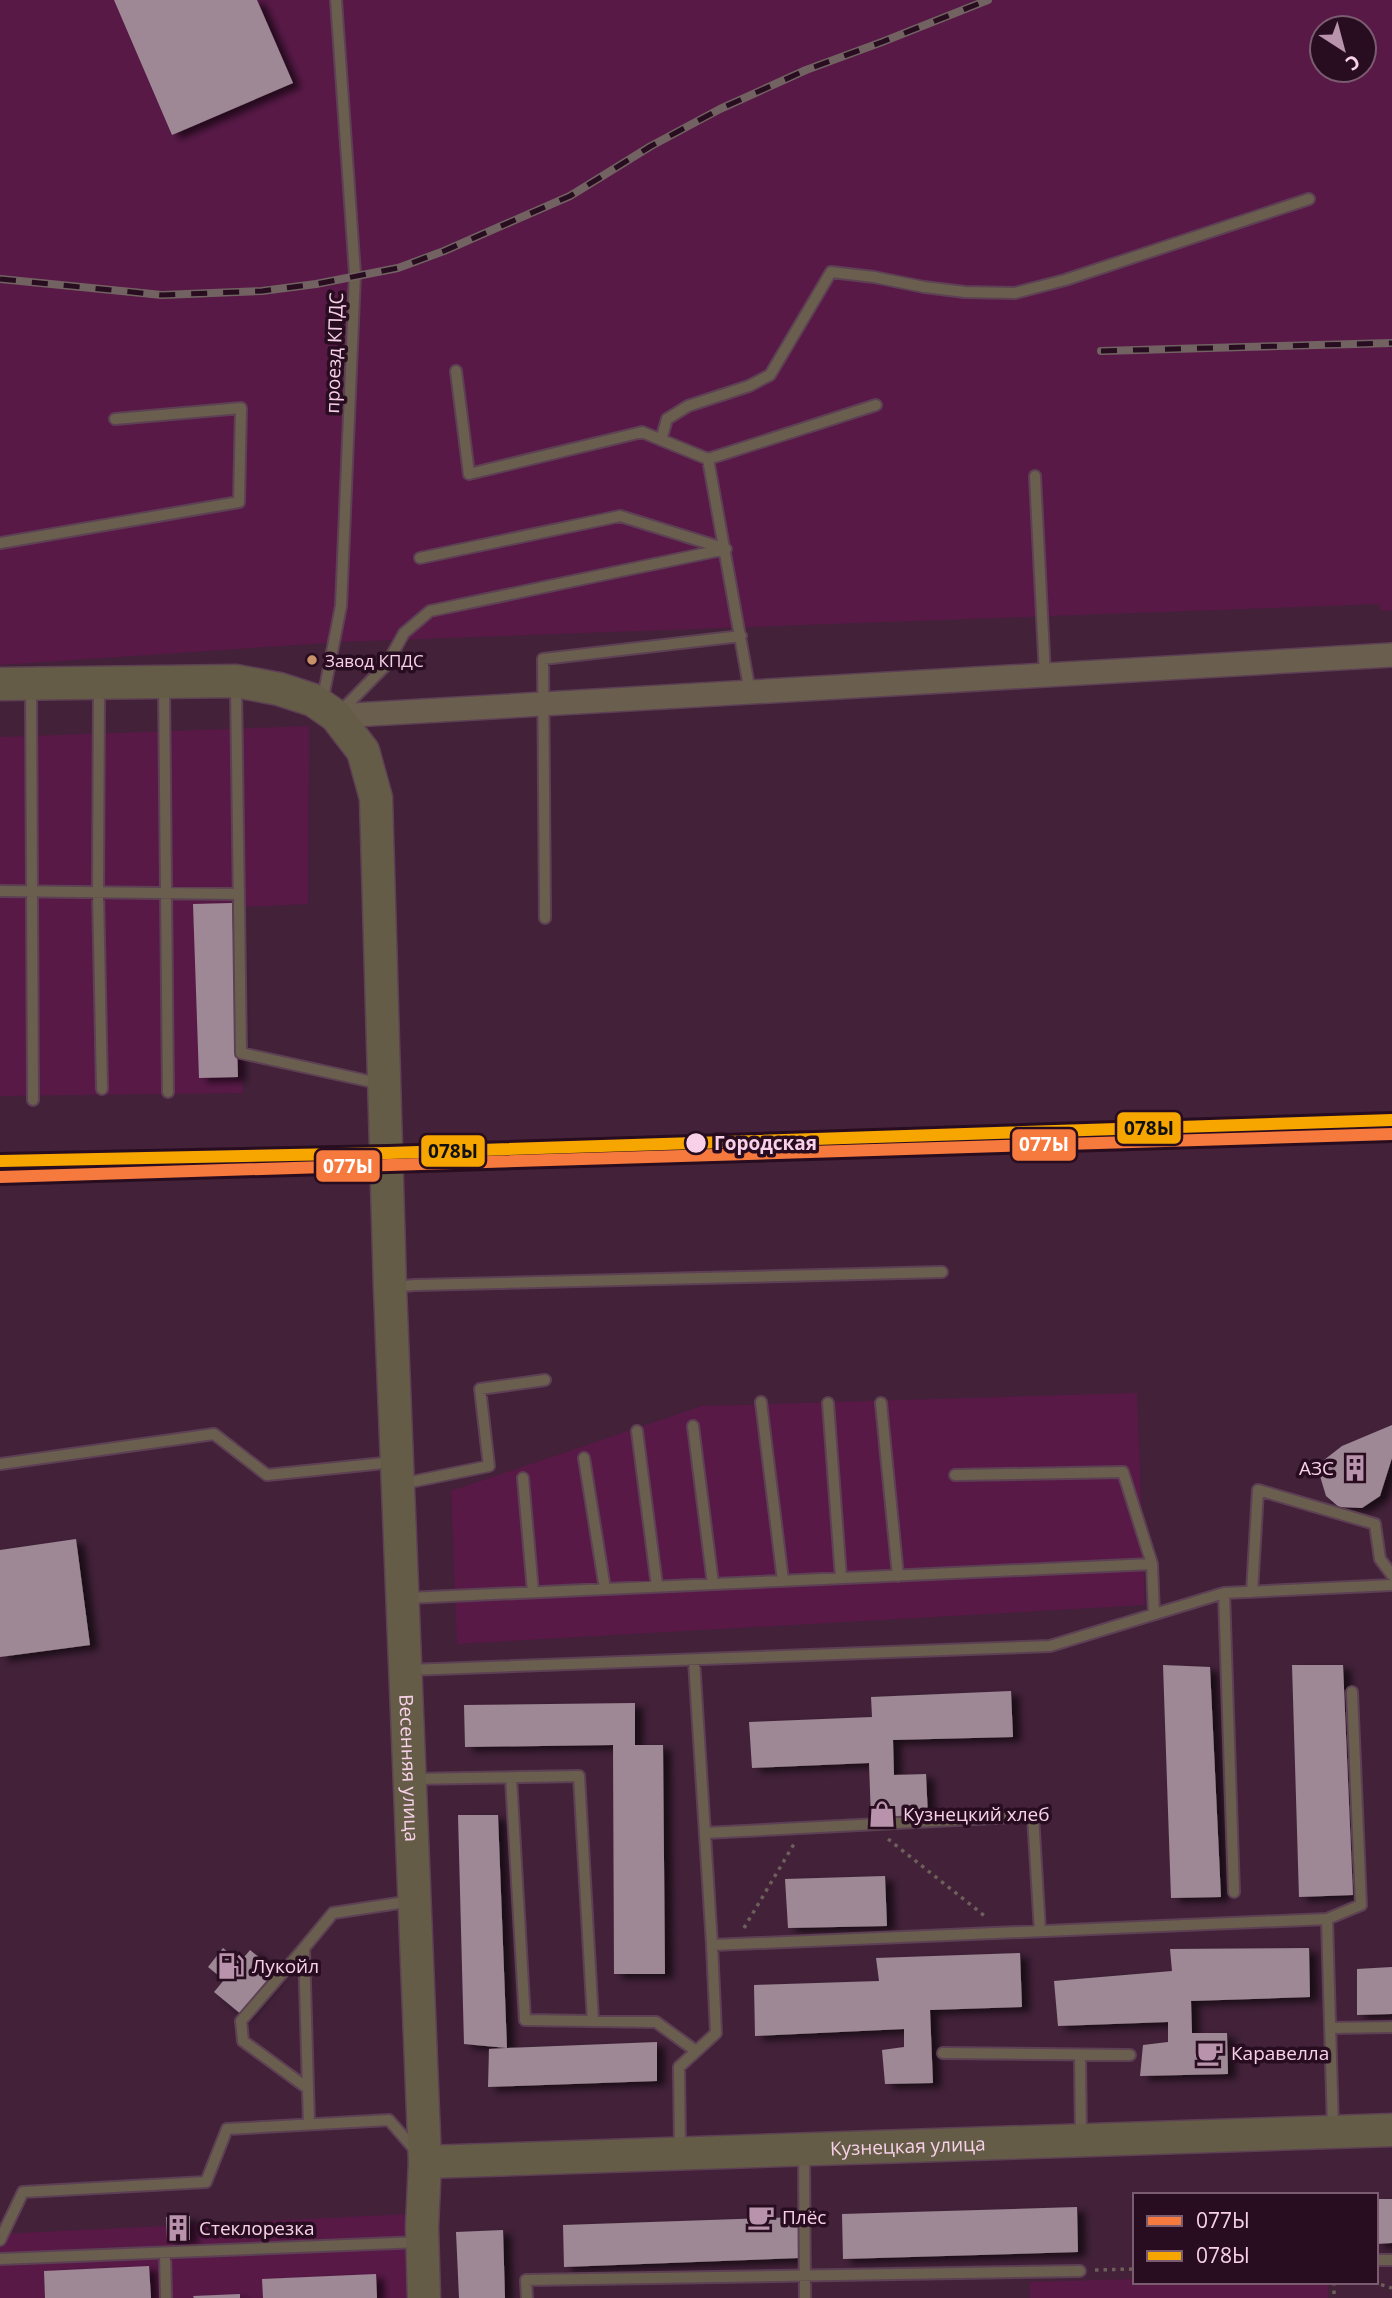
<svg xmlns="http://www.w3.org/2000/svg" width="1392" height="2298" font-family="'Open Sans',sans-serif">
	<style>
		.built { fill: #581947; fill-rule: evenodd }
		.building { fill: #9e8895; filter: url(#shadow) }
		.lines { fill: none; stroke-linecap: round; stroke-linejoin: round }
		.lane-casing { stroke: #5d4053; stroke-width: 14 }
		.street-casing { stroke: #5d4053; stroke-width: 26 }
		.secondary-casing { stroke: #5d4053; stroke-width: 35 }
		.path { stroke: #6c605a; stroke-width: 3.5; stroke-dasharray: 3.5 5; stroke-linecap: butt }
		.lane { stroke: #6a5e4f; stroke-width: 10 }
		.street { stroke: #6a5e4f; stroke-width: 23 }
		.secondary { stroke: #645c46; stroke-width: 32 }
		.rail-casing { stroke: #726362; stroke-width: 8 }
		.rail { stroke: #270d1f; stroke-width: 5; stroke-dasharray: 16; stroke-linecap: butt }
		.rail-1-casing { stroke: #270d1f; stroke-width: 18 }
		.rail-2-casing { stroke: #270d1f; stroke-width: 18 }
		.rail-1 { stroke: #f6793e; stroke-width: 12 }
		.rail-2 { stroke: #f7a600; stroke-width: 12 }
		.bus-dot { fill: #c7916a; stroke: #270d1f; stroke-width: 2.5 }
		.stop-dot { fill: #f8d1e9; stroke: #270d1f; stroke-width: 2.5 }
		.labels { text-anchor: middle; stroke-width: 7; stroke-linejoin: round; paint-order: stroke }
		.bus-label { font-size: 17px; fill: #f8d1e9; stroke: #270d1f; text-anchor: start }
		.street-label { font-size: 19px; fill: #f8d1e9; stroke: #270d1f }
		.stop-label { font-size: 19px; font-weight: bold; fill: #f8d1e9; stroke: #270d1f; text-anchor: start }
		.poi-label { font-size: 19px; fill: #f8d1e9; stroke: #270d1f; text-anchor: start }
		.line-badge { stroke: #270d1f; stroke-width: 2.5 }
		.badge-label { font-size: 19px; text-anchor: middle; font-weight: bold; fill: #fff }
		.pale-badge-label { font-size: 19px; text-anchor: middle; font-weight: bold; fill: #111 }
	</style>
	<defs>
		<filter id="shadow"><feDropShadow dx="8" dy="4.5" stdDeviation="3.5" flood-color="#0009"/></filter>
	</defs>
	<rect width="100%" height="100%" fill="#422139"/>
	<path class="built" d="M0,0H1392V611L1380,610L1379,604L339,642L0,665ZM1322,28H1364V70H1322Z
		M309,726L308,904L241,907L243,1093L0,1096V737Z
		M1137,1393L1145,1605L457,1644L451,1491L702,1406Z
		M410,2214L412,2298H0V2234Z
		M1135,2279V2282H1328V2298H1030V2282Z"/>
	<path class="building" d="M114,0H257L293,83L172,135Z
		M232,903L238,1077L199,1078L193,904Z
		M1392,1425V1458L1380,1496L1362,1508L1339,1507L1326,1496L1320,1476L1324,1460L1342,1446Z
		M76,1539L90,1645L0,1657V1550Z
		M1163,1665L1210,1667L1221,1897L1171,1898Z
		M1292,1665H1343L1353,1895L1299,1897Z
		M1011,1691L1013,1737L893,1740L894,1775L926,1774L928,1817L871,1819L869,1763L752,1768L749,1722L872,1717L871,1697Z
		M635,1703V1745H663L665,1974H614L613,1745L465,1747L464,1705Z
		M458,1815H498L507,2048L657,2042V2081L488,2087L489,2049L507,2048L464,2044Z
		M885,1876L887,1926L788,1928L785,1879Z
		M223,1948L240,1962L250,1950L277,1972L242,2015L214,1992L224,1980L208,1967Z
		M1309,1948L1310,1997L1191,2001L1192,2033H1227L1228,2074L1140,2076L1143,2045L1168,2042V2022L1058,2026L1054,1981L1172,1971L1170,1949Z
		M1020,1953L1022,2007L930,2010L933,2083L885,2084L882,2050L904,2047V2029L755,2036L754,1985L879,1981L876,1958Z
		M1392,1967V2014L1357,2015V1969Z
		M1376,2199H1392V2243L1376,2244Z
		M1077,2207L1078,2252L843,2259L842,2214Z
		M190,2216V2240H167L166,2217Z
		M798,2217L799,2258L564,2267L563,2225Z
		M503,2230L505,2298H459L456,2232Z
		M149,2266L151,2298H45L44,2271Z
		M376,2274L377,2298H263L262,2279Z
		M240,2294V2298H194L193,2296Z"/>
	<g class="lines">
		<defs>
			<path id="lane" d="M456,371L469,474L642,432L708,459
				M661,440L667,419L688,406L749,386L770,375L831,272L874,277L924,287L965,292L1015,293L1065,280L1309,199
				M1035,476L1045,675
				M0,543L239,502L241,408L115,419
				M420,558L620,516L723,548
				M164,685L168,1092
				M236,685L241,1053L382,1084
				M31,686L33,1100
				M99,686L98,892L102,1089
				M750,692L708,459L876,405
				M322,703L341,606L355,274L336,0
				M338,714L387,664L404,633L430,611L726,549
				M0,891L239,894
				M545,918L543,659L741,636
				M393,1287L415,1285L942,1272
				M761,1402L783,1581
				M828,1403L841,1578
				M881,1403L898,1576
				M693,1426L713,1584
				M637,1431L657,1586
				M584,1458L605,1589
				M0,1464L214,1434L267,1475L394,1462
				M955,1475L1123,1472L1152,1564L1154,1614
				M523,1478L533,1592
				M401,1484L489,1466L480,1389L545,1380
				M1252,1592L1258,1490L1375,1524L1380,1559L1392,1575
				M1224,1593L1234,1892
				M407,1598L1152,1564
				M694,1660L712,1945
				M409,1670L1050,1646L1224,1593L1392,1585
				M511,1778L525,2020L656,2022L696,2051
				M413,1779L579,1776L593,2021
				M705,1833L1033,1816L1040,1931
				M304,1948L241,2021L243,2041L306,2087
				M1330,2028L1392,2027
				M943,2053L1130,2055
				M1080,2055L1081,2138
				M309,2124L304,1948L333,1913L412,1901
				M1333,2129L1327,1919L1361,1905L1352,1692
				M680,2149L679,2067L716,2033L712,1945L1327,1919
				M804,2154L805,2298
				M0,2240L23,2192L206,2182L227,2129L389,2120L416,2151
				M165,2253L166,2298
				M0,2259L420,2242
				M1376,2260H1392
				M527,2298L526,2280L1080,2271"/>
			<path id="street" d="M336,716L1392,655"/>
			<g id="secondary">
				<path id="s1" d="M0,684L236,681L279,689L313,700L336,716L363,751L376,798L390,1288L425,2162L422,2227L424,2298"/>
				<path id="s2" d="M425,2162L1392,2130"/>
			</g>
		</defs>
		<use href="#lane" class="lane-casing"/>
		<use href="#street" class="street-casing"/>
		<use href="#secondary" class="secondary-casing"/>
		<path class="path" d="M888,1839L986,1917
			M744,1928L794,1844
			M1293,2194V2195
			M1095,2270L1135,2269
			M1334,2282V2298
			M1373,2282L1392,2288"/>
		<use href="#lane" class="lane"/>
		<use href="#street" class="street"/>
		<use href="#secondary" class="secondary"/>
		<defs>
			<path id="rail" d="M0,279L162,295L262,291L316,284L398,268L444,251L570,196L651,146L720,109L806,70L882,42L988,0
				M1101,351L1392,343"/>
		</defs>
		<use href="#rail" class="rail-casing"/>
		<use href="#rail" class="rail"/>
		<defs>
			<path id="rail-1" d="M0,1177L1392,1134"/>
			<path id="rail-2" d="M0,1161L388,1153L1392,1120"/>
		</defs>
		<use href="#rail-1" class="rail-1-casing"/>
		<use href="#rail-2" class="rail-2-casing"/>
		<use href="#rail-1" class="rail-1"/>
		<use href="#rail-2" class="rail-2"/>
	</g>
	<defs>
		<symbol id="building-bare" viewBox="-9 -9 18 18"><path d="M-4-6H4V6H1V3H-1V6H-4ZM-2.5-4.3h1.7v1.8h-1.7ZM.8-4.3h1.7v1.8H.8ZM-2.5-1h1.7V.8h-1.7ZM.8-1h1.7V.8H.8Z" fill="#b893ab" stroke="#270d1f" stroke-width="2.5" paint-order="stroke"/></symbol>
		<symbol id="shop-bare" viewBox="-9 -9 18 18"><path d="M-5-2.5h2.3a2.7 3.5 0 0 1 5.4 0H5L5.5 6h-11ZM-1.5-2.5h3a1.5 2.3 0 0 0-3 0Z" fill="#b893ab" stroke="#270d1f" stroke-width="2.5" paint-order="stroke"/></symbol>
		<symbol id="fuel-bare" viewBox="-9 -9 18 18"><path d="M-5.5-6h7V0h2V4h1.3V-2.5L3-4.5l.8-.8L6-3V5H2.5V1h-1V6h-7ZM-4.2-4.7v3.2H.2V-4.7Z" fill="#b893ab" stroke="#270d1f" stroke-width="2.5" paint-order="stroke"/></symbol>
		<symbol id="cafe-bare" viewBox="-9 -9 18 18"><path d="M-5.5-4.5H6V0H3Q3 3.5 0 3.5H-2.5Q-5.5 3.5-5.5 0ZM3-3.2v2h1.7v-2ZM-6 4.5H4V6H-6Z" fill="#b893ab" stroke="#270d1f" stroke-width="2.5" paint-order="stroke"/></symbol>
	</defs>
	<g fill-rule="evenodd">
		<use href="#building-bare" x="1336" y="1449" width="38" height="38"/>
		<use href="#shop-bare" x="863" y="1795" width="38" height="38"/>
		<use href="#fuel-bare" x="212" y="1947" width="38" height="38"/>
		<use href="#cafe-bare" x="1191" y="2034" width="38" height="38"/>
		<use href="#cafe-bare" x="742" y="2198" width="38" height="38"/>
		<use href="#building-bare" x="159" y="2209" width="38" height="38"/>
	</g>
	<circle class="bus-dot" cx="312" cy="660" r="6"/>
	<circle class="stop-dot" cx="696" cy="1143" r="11"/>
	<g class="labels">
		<g class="bus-label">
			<text x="325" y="667">Завод КПДС</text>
		</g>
		<g class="street-label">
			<text transform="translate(334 353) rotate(-88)" y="7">проезд КПДС</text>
			<text dy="7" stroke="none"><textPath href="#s1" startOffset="1407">Весенняя улица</textPath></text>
			<text dy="7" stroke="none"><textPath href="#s2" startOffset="483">Кузнецкая улица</textPath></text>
		</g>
		<g class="stop-label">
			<text x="714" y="1150">Городская</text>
		</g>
		<g class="poi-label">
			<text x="1334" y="1475" text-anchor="end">АЗС</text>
			<text x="903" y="1821">Кузнецкий хлеб</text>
			<text x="252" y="1973">Лукойл</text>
			<text x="1231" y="2060">Каравелла</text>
			<text x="782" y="2224">Плёс</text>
			<text x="199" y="2235">Стеклорезка</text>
		</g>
	</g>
	<g class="line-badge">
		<rect x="1116" y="1111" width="66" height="34" rx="7" fill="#f7a600"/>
		<rect x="1011" y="1128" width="66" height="34" rx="7" fill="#f6793e"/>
		<rect x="420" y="1134" width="66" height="34" rx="7" fill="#f7a600"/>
		<rect x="315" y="1149" width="66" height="34" rx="7" fill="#f6793e"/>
	</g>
	<g class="badge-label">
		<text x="1044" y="1151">077Ы</text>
		<text x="348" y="1173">077Ы</text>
	</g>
	<g class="pale-badge-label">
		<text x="1149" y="1135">078Ы</text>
		<text x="453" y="1158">078Ы</text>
	</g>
	<rect x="1133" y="2193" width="245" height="91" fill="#270d1f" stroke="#7b5b70" stroke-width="2"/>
	<rect x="1147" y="2216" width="35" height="10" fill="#f6793e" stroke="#7b5b70" stroke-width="2"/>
	<text x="1196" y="2228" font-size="21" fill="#f8d1e9">077Ы</text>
	<rect x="1147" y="2251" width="35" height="10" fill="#f7a600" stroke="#7b5b70" stroke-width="2"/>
	<text x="1196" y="2263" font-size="21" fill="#f8d1e9">078Ы</text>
	<g transform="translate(1343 49) rotate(144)"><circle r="33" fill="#270d1f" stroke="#7b5b70" stroke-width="2"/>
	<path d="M0-5L12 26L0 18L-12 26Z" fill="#b893ab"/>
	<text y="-10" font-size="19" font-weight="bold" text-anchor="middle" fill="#f8d1e9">С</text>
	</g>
</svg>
